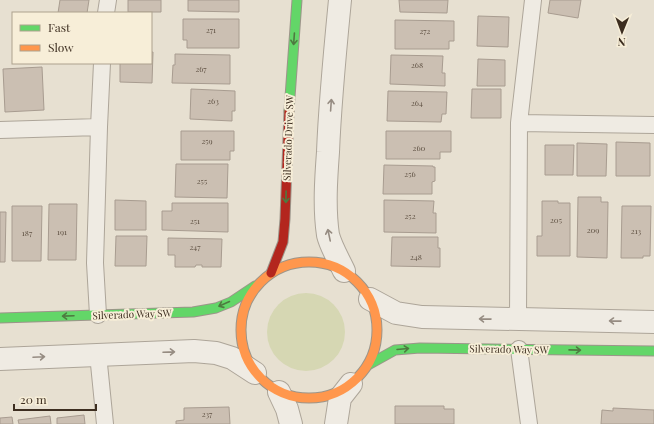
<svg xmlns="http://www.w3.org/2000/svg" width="654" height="424" font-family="'Playfair Display',serif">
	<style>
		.green { fill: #d6d7b3 }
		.building { fill: #cbbfb2; stroke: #a89c90 }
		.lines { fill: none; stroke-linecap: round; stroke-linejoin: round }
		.lane-casing { stroke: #ada599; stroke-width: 18 }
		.street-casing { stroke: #ada599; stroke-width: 24 }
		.fast-casing { stroke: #9c958a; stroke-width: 11 }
		.slow-casing { stroke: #9c958a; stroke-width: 11 }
		.jam-casing { stroke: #9c958a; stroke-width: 11 }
		.lane { stroke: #efebe3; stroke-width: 16 }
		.street { stroke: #efebe3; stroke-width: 22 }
		.fast { stroke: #63d668; stroke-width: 9 }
		.slow { stroke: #ff974d; stroke-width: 9 }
		.jam { stroke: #b3261e; stroke-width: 9 }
		.oneway { stroke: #4e7a40 }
		.oneway2 { stroke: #968c82 }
		.labels { text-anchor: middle; stroke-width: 4; stroke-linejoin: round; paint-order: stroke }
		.number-label { font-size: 8px; fill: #605244 }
		.street-label { font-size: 10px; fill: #3d2e20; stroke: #f7eed8 }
	</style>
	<rect width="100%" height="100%" fill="#e7e0d1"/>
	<path class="green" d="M267 332a39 39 0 1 1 78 0a39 39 0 1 1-78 0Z"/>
	<path class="building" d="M60,0H89L87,13H58Z
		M128,0H161V12H128Z
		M188,0H239V12L188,11Z
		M399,0H448L447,13L400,12Z
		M550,0H581L578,18L548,13Z
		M478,16L509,17L508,47L477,46Z
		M183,19H239V48H187V40H183Z
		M395,20L454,21V41H449V49H395Z
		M151,52H153L152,83L120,82V63H151Z
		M175,54L230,55V84L172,83L173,65H175Z
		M391,55L443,56L442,73H445V86L390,84Z
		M478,59L505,60V86H477Z
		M42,67L44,110L5,112L3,69Z
		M191,89L235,91V111H232V121L190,119Z
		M472,89H501V118H471Z
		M388,91L447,92L446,114H442L441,122L387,121Z
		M181,131H234V151H230V160H181Z
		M386,131H451V152H440V159H386Z
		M616,142L650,143V176H616Z
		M577,143L607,144L606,176H577Z
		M545,145H574L573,175H545Z
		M176,164H228L227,198L175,197Z
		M384,165L433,166V167H435V181L432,182V194H383Z
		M578,197H601V202H608L607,258L577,257Z
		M115,200L146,201V230H115Z
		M384,200L434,201L433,213H436V233L384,232Z
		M542,201H558V203H570V256H537V236H542Z
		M172,203H228V232L162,230V211H172Z
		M49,204H77L76,260H48Z
		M12,206H42L41,261H12Z
		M622,206H651L650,256H643V258H621Z
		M0,212H6L5,262H0Z
		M116,236H147L146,266H115Z
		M392,237H438V248H440V267L391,266Z
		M168,238L222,239L221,267H202V265H196L195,267H175V255H168Z
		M395,406H444V409H454V424H395Z
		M229,407L230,424H176V421L184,420V408Z
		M613,408L654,410V424H601L602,410L613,411Z
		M84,415L85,424H57V418Z
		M50,416L51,424H19L18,420Z
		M12,417L13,424H0V418Z"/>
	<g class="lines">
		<defs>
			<path id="lane" d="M106,13L108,0
				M519,123L654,125
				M0,130L99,127
				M98,315L95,263L99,127L102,63
				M518,319L519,123L533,0
				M519,349L529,424
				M98,354L105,424"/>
			<path id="street" d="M340,0C335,51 330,101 328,152C326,179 324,208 328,235C331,247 339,260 344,271
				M370,299L396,313L422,317L654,322
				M0,359L194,351L216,353L232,358L255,373
				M279,392L287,409L291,424
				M336,424L340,398L351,384"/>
			<path id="fast" d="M289,111L297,0
				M0,318L193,312L216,308L231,302L255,286
				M368,365L395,350L420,348L654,351"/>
			<path id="slow" d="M241 330a68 68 0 1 1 136 0a68 68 0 1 1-136 0Z"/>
			<path id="jam" d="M271,273L283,242L285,219L289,111"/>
		</defs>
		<use href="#lane" class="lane-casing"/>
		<use href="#street" class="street-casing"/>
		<use href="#fast" class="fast-casing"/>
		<use href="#slow" class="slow-casing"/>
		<use href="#jam" class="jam-casing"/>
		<use href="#lane" class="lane"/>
		<use href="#street" class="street"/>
		<use href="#fast" class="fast"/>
		<use href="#slow" class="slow"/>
		<use href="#jam" class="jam"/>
	</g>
	<defs><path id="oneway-shaft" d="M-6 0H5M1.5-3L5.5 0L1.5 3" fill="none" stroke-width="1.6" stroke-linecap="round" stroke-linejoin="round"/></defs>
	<g class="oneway">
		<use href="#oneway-shaft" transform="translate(294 39) rotate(94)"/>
		<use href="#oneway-shaft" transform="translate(286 197) rotate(91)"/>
		<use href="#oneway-shaft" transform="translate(224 304) rotate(156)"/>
		<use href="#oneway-shaft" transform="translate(68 316) rotate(178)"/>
		<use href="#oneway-shaft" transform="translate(403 349) rotate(-5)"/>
		<use href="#oneway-shaft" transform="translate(575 350) rotate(1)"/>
	</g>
	<g class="oneway2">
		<use href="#oneway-shaft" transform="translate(331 105) rotate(-86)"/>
		<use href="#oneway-shaft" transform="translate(329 235) rotate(-102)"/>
		<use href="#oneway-shaft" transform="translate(485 319) rotate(-179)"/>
		<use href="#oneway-shaft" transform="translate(615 321) rotate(-179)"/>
		<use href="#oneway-shaft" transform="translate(169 352) rotate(-2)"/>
		<use href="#oneway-shaft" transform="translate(39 357) rotate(-3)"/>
	</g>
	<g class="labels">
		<g class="number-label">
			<text x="211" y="33">271</text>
			<text x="425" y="34">272</text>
			<text x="417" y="68">268</text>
			<text x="201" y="72">267</text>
			<text x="213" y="104">263</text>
			<text x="417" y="106">264</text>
			<text x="207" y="144">259</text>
			<text x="419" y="151">260</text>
			<text x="410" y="177">256</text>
			<text x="202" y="184">255</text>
			<text x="410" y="219">252</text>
			<text x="556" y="223">205</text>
			<text x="195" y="224">251</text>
			<text x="593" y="233">209</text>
			<text x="636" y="234">213</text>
			<text x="62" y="235">191</text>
			<text x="27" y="236">187</text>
			<text x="195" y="250">247</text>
			<text x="416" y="260">248</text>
			<text x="207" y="417">237</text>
		</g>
		<g class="street-label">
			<text transform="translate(288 138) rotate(-88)" y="4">Silverado Drive SW</text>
			<text transform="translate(132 314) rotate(-2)" y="4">Silverado Way SW</text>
			<text transform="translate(509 349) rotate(1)" y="4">Silverado Way SW</text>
		</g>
	</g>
	<rect x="12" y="12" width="140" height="52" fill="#f7eed8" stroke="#ada18e"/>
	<rect x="20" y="25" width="20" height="6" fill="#63d668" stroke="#ada18e"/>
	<text x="48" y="32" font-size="12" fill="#3d2e20">Fast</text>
	<rect x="20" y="45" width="20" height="6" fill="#ff974d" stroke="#ada18e"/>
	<text x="48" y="52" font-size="12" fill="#3d2e20">Slow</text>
	<g transform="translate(622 32) rotate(181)" stroke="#f7eed8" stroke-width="3" paint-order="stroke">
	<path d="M0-3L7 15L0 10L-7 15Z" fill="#3d2e20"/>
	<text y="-6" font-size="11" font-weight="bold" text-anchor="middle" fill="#3d2e20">N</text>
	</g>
	<path d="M14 404v6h82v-6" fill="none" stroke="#3d2e20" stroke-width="2"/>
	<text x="20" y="404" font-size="12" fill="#3d2e20" stroke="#f7eed8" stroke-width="3" paint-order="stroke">20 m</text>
</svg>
